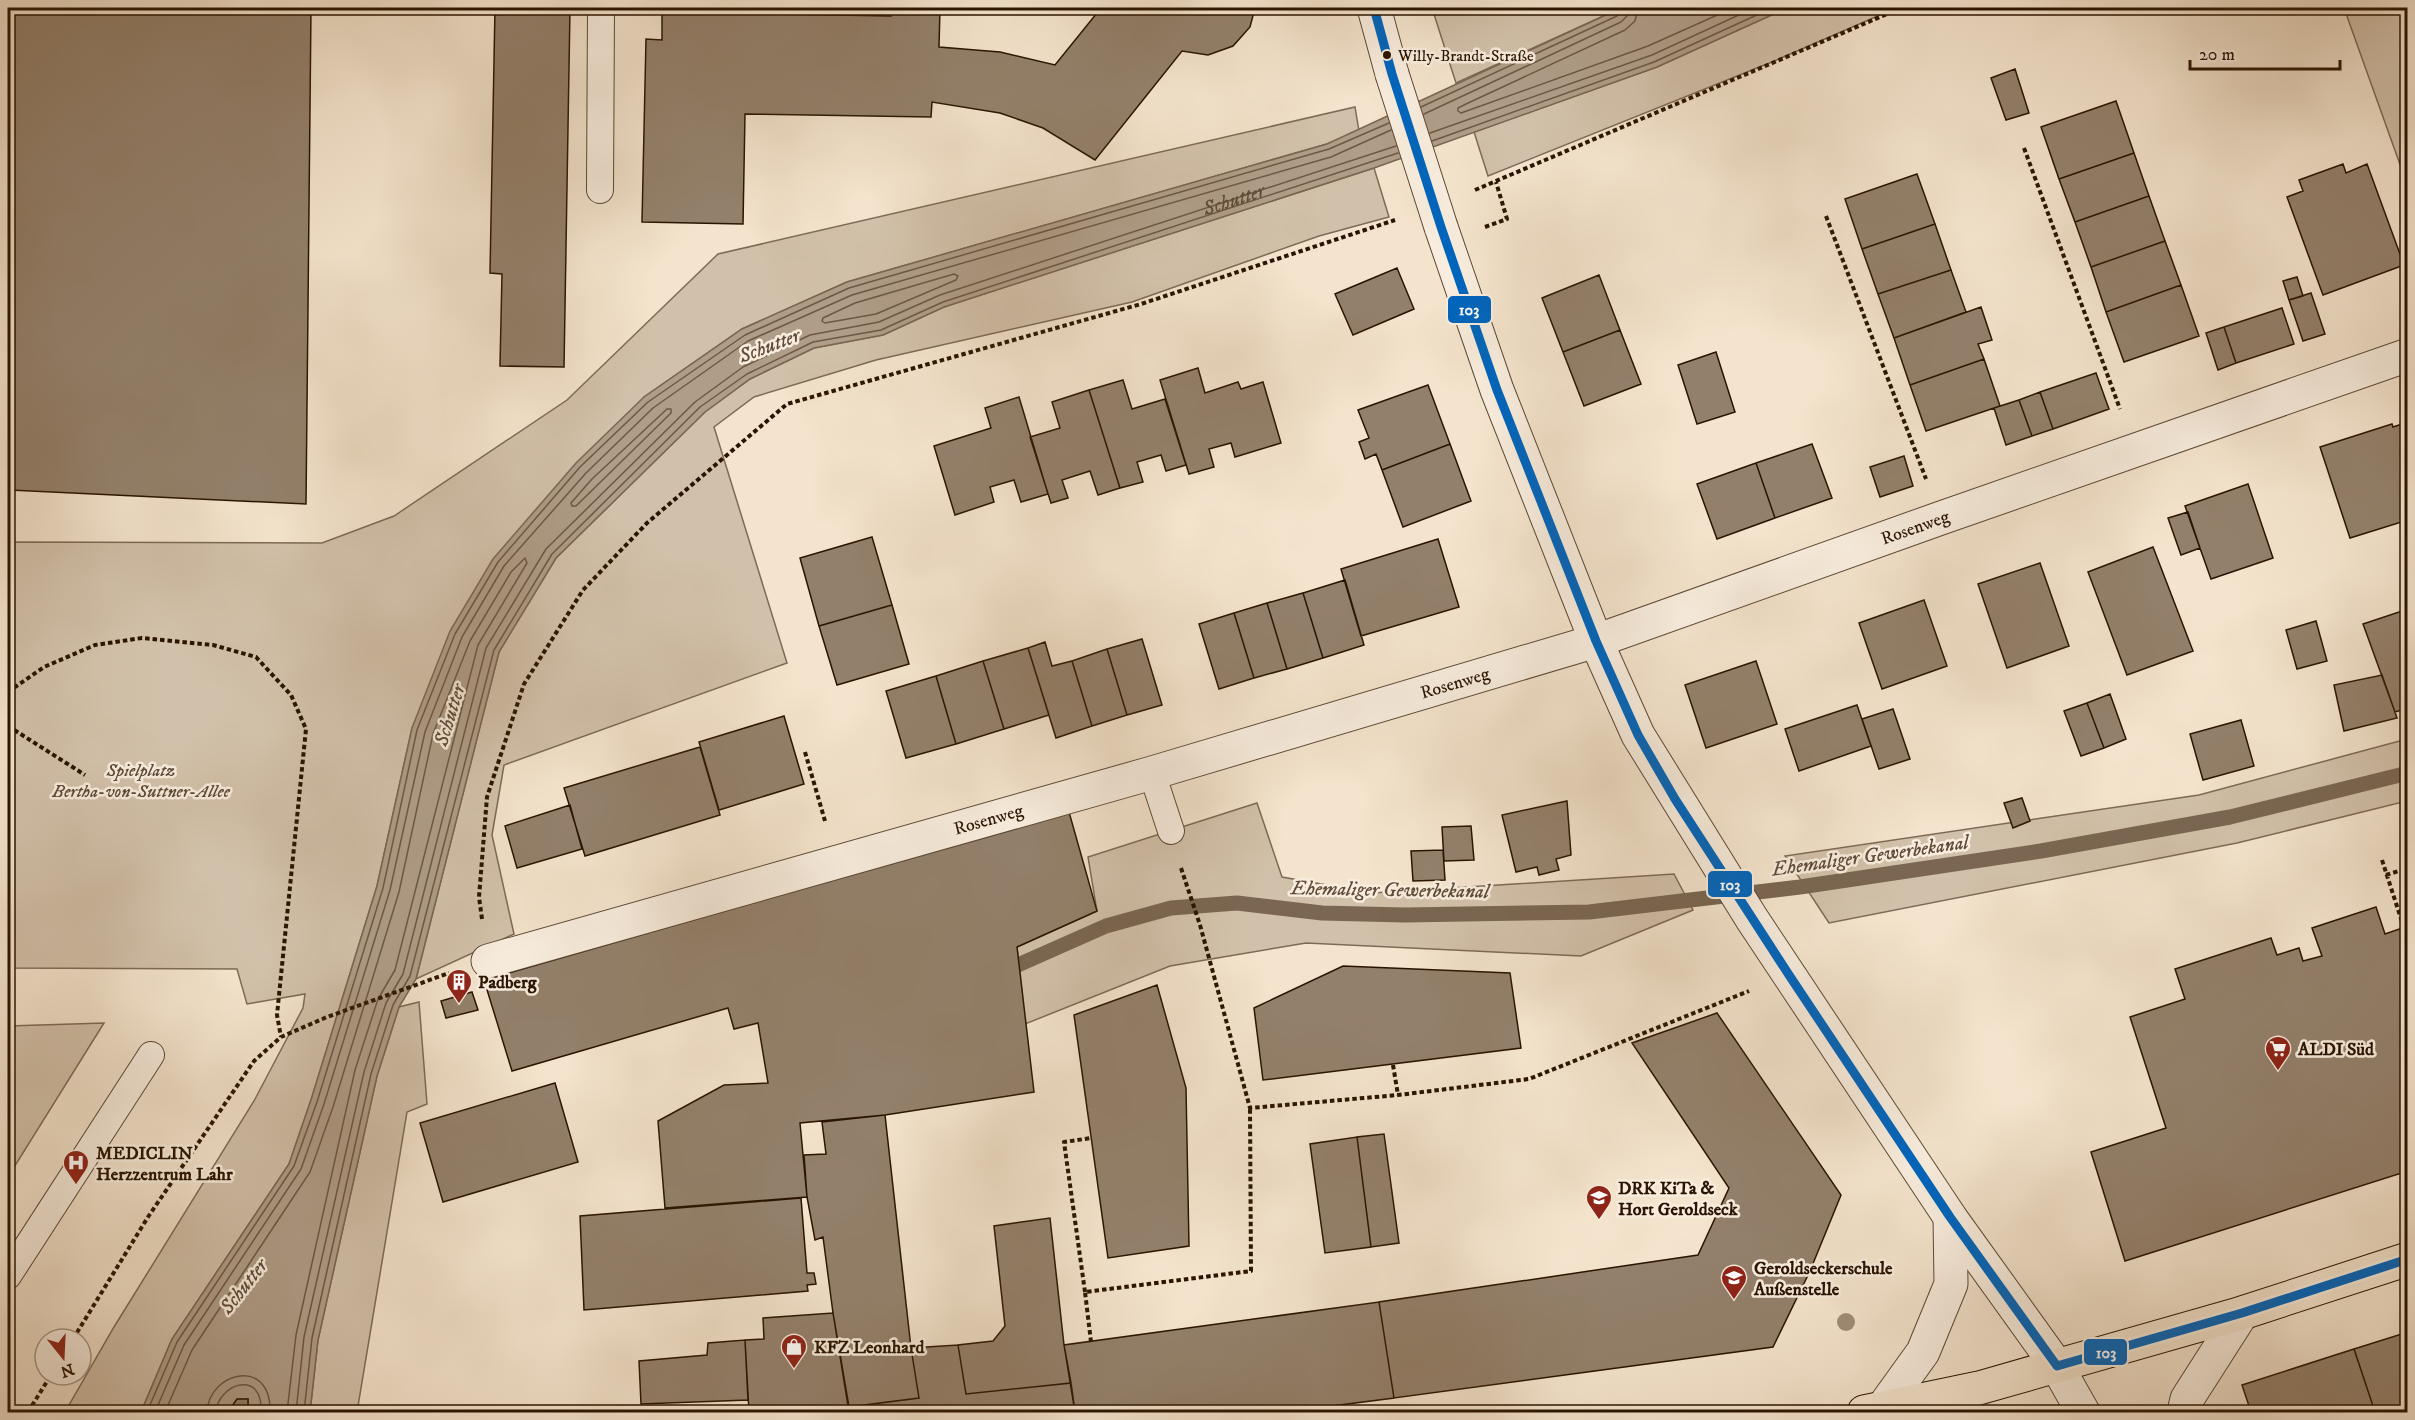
<svg xmlns="http://www.w3.org/2000/svg" width="2415" height="1420" font-family="'IM FELL DW Pica',serif">
	<style>
		.green { fill: #d2c1aa; stroke: #7e6a56; stroke-width: 1.5 }
		.water { fill: #af9d88; stroke: #7a6652; stroke-width: 1.5 }
		.lines { fill: none; stroke-linecap: round; stroke-linejoin: round }
		.shore { stroke: #6c5844; stroke-width: 1.5 }
		.stream { stroke: #7a6652; stroke-width: 15 }
		.building { fill: #93806b; stroke: #2a1401; stroke-width: 1.5 }
		.lane-casing { stroke: #5c4834; stroke-width: 28 }
		.street-casing { stroke: #5c4834; stroke-width: 35 }
		.primary-casing { stroke: #2a1401; stroke-width: 35 }
		.path { stroke: #2a1401; stroke-width: 4; stroke-dasharray: 4.5 3; stroke-linecap: butt }
		.lane { stroke: #f8edde; stroke-width: 26 }
		.street { stroke: #f8edde; stroke-width: 33 }
		.primary { stroke: #f4e4cd; stroke-width: 33 }
		.street-bridge-casing { stroke: #5c4834; stroke-width: 35; stroke-linecap: butt }
		.street-bridge { stroke: #f8edde; stroke-width: 33 }
		.bus-1-casing { stroke: #f8edde; stroke-width: 14 }
		.bus-1 { stroke: #0065bd; stroke-width: 9 }
		.tree { fill: #a08e79 }
		.bus-dot { fill: #2a1401; stroke: #f8edde; stroke-width: 2 }
		.labels { text-anchor: middle; stroke-width: 5; stroke-linejoin: round; paint-order: stroke }
		.bus-label { font-size: 16px; fill: #2a1401; stroke: #f8edde; text-anchor: start }
		.street-label { font-size: 18px; fill: #2a1401; stroke: #f8edde }
		.park-label { font-size: 18px; font-style: italic; fill: #5c4834; stroke: #f8edde }
		.poi-label { font-size: 18px; font-weight: bold; fill: #2a1401; stroke: #f8edde; text-anchor: start }
		.water-label { font-size: 20px; font-style: italic; fill: #5f4b37; stroke: #f8edde }
		.line-badge { stroke: #f8edde; stroke-width: 2 }
		.badge-label { font-size: 16px; text-anchor: middle; font-weight: bold; fill: #fff }
	</style>
	<rect width="100%" height="100%" fill="#f4e4cd"/>
	<filter id="stains"><feTurbulence type="fractalNoise" baseFrequency=".00333" numOctaves="4"/><feColorMatrix values="0 0 0 0 .2 0 0 0 0 .09 0 0 0 0 .02 0 0 0 .5 -.17"/></filter>
	<radialGradient id="worn" r=".72"><stop offset=".6" stop-color="#630" stop-opacity="0"/><stop offset="1" stop-color="#630" stop-opacity=".3"/></radialGradient>
	<path class="green" d="M1432,8H1621L1456,83Z
		M1787,8H1896L1772,62L1488,176L1474,132L1657,67Z
		M2344,8H2407V184Z
		M1355,107L1359,131L1327,144L847,282L742,329L644,397L412,728L377,886L311,1100L289,1164L172,1339L141,1412H65L114,1327L254,1101L303,1008L305,994L247,1004L237,969L8,968V542L322,543L394,516L567,400L718,254Z
		M1374,168L1389,217L1319,236L1132,302L876,360L754,397L714,427L787,663L504,765L492,835L514,934L416,979L499,652L556,558L705,412L750,379L814,348L883,335L944,307Z
		M2407,739V801L2237,843L1829,923L1785,856L2199,795Z
		M1257,803L1282,877L1372,893L1674,874L1693,910L1581,956L1306,943L1170,966L1025,1024L1017,947L1097,911L1088,857Z
		M419,1002L427,1104L407,1112L357,1412H310L318,1340L377,1076L399,1007Z
		M104,1023L8,1177V1026Z"/>
	<path class="water" d="M1621,8H1787L1657,67L1374,168L944,307L883,335L814,348L750,379L705,412L556,558L499,652L416,979L399,1007L377,1076L318,1340L310,1412H248V1399H237L228,1412H141L172,1339L289,1164L311,1100L377,886L412,728L450,631L493,559L576,463L644,397L742,329L847,282L1327,144Z"/>
	<g class="lines">
		<g class="shore">
			<path d="M1638,8L1635,21L1625,30L1466,104L1458,108V111L1461,113L1648,46L1733,8"/>
			<path d="M1421,107L1617,16L1621,8"/>
			<path d="M1424,114L1621,22L1627,16L1629,8"/>
			<path d="M1430,133L1652,55L1754,8"/>
			<path d="M1432,141L1654,62L1772,8"/>
			<path d="M954,274L958,276L956,280L876,314L825,323L822,321L823,318L855,303Z"/>
			<path d="M667,409H671V413L576,506H572L571,503L592,479Z"/>
			<path d="M147,1412L177,1342L294,1166L317,1102L383,888L417,730L455,634L498,562L580,467L648,402L745,335L849,288L1329,149L1389,123"/>
			<path d="M155,1412L184,1345L301,1169L324,1104L390,890L425,732L462,637L504,566L586,473L653,408L748,341L852,295L1331,157L1391,130"/>
			<path d="M165,1412L192,1350L310,1172L333,1107L399,892L433,734L470,641L511,572L525,558L527,563L478,645L395,970L378,999L355,1070L296,1335L287,1412"/>
			<path d="M207,1412C209,1371 272,1357 270,1412"/>
			<path d="M216,1412C218,1384 263,1368 261,1412"/>
			<path id="s1" d="M296,1412L304,1337L364,1072L386,1003L403,974L486,648L546,549L695,402L743,367L810,335L879,322L940,295L1396,146"/>
			<path d="M304,1412L312,1338L371,1074L393,1005L410,976L494,650L552,554L700,407L747,374L813,342L881,330L943,302L1398,153"/>
		</g>
		<path class="stream" d="M1018,965L1106,926L1171,908L1237,903L1322,913L1405,915L1589,912L1800,887L2041,851L2230,817L2408,773"/>
	</g>
	<path class="building" d="M14,8H311L306,504L10,490Z
		M495,8H570L564,367L500,366L502,274L490,273Z
		M891,8H940L939,47L1000,52L1055,65L1101,8H1255L1250,27L1233,46L1208,55L1182,51L1095,160L1043,128L1000,113L932,102L931,117L745,114L743,224L642,222L646,39L662,40V12L891,16Z
		M2015,69L2029,113L2006,120L1991,78Z
		M2116,101L2134,153L2059,179L2041,127Z
		M2134,153L2149,196L2075,222L2059,179Z
		M2343,164L2346,173L2367,164L2404,265L2323,295L2287,197L2303,191L2299,180Z
		M1917,174L1935,224L1862,249L1845,199Z
		M2149,196L2165,241L2091,267L2075,222Z
		M1935,224L1951,270L1878,294L1862,249Z
		M2165,241L2181,285L2106,312L2091,267Z
		M1397,268L1414,309L1353,335L1335,294Z
		M1951,270L1966,312L1894,338L1878,294Z
		M1599,275L1620,330L1563,352L1542,298Z
		M2297,277L2303,296L2289,300L2283,281Z
		M2181,285L2199,336L2124,362L2106,312Z
		M2311,293L2325,334L2303,341L2289,300Z
		M1981,307L1992,340L1978,344L1984,359L1910,385L1894,338Z
		M2282,308L2294,344L2236,363L2224,327Z
		M2224,327L2236,363L2218,370L2206,333Z
		M1620,330L1641,384L1584,406L1563,352Z
		M1716,352L1735,412L1697,424L1678,365Z
		M1984,359L2000,406L1926,431L1910,385Z
		M1198,368L1205,393L1238,382L1241,389L1263,382L1281,443L1235,457L1231,443L1209,449L1214,467L1189,474L1160,380Z
		M2096,373L2109,409L2053,429L2040,392Z
		M1123,380L1132,409L1165,399L1186,465L1166,471L1161,455L1137,462L1143,482L1120,488L1089,390Z
		M1428,385L1450,444L1382,470L1376,454L1365,459L1359,442L1369,438L1358,410Z
		M1089,390L1120,488L1098,495L1090,471L1062,480L1068,498L1051,503L1030,437L1060,428L1052,402Z
		M2040,392L2053,429L2032,436L2019,400Z
		M1019,397L1048,494L1021,502L1014,480L990,487L994,502L955,515L934,446L991,428L985,408Z
		M2019,400L2032,436L2006,445L1994,408Z
		M2408,422V520L2350,538L2320,447L2392,424L2393,427Z
		M1450,444L1471,501L1403,527L1382,470Z
		M1812,444L1832,498L1775,518L1756,463Z
		M1904,456L1913,486L1880,497L1870,467Z
		M1756,463L1775,518L1717,539L1697,484Z
		M2248,484L2273,558L2211,579L2185,506Z
		M2188,512L2200,548L2181,555L2168,518Z
		M872,537L892,605L819,626L800,558Z
		M1438,539L1459,607L1361,636L1341,569Z
		M2153,547L2193,651L2127,675L2088,572Z
		M2040,563L2069,646L2007,668L1978,584Z
		M1345,580L1364,645L1323,658L1303,593Z
		M1303,593L1323,658L1287,669L1267,603Z
		M1924,600L1947,666L1882,689L1859,623Z
		M1267,603L1287,669L1254,678L1234,613Z
		M892,605L909,664L837,685L819,626Z
		M2408,609V708L2395,712L2363,624Z
		M1234,613L1254,678L1219,689L1199,624Z
		M2316,621L2327,661L2297,669L2286,630Z
		M1142,639L1162,705L1127,715L1107,649Z
		M1045,642L1052,666L1072,661L1092,726L1056,738L1028,648Z
		M1028,648L1049,715L1004,729L983,661Z
		M1107,649L1127,715L1092,726L1072,661Z
		M983,661L1004,729L956,744L936,676Z
		M1756,661L1777,724L1706,748L1685,685Z
		M2382,675L2397,718L2344,731L2334,685Z
		M936,676L956,744L906,758L886,691Z
		M2110,694L2126,739L2104,748L2087,703Z
		M2087,703L2104,748L2081,756L2064,711Z
		M1857,705L1871,746L1799,771L1785,729Z
		M1893,709L1910,759L1879,769L1862,719Z
		M784,716L804,784L719,810L699,742Z
		M2241,720L2254,766L2203,780L2190,734Z
		M700,747L720,815L585,856L564,788Z
		M2022,798L2030,821L2013,828L2004,803Z
		M1567,801L1571,855L1556,859L1559,870L1539,875L1537,867L1516,872L1502,815Z
		M570,805L582,849L517,868L505,826Z
		M1069,812L1097,911L1017,947L1034,1092L885,1115L800,1123L807,1197L665,1208L658,1121L724,1085L768,1083L758,1023L734,1029L728,1008L512,1071L484,980Z
		M1471,826L1474,860L1444,861L1442,827Z
		M1443,850L1445,880L1413,881L1411,851Z
		M2376,907L2385,934L2408,926V1171L2125,1261L2091,1152L2166,1128L2130,1017L2185,999L2175,969L2271,938L2277,955L2299,948L2303,961L2322,956L2312,928Z
		M1343,966L1510,973L1521,1048L1263,1080L1254,1008Z
		M1157,985L1186,1088L1189,1246L1108,1258L1074,1015Z
		M472,992L478,1010L446,1018L441,1001Z
		M1717,1013L1841,1195L1810,1271L1773,1347L1394,1398L1379,1302L1698,1255L1729,1188L1632,1043Z
		M555,1083L578,1162L443,1202L420,1123Z
		M885,1115L911,1348L919,1398L849,1407L833,1313L823,1237L815,1240L807,1197L804,1155L826,1154L822,1122Z
		M1384,1134L1399,1243L1371,1247L1357,1137Z
		M1357,1137L1371,1247L1325,1253L1310,1144Z
		M801,1198L807,1273H814L816,1284L807,1285L808,1291L584,1310L580,1216Z
		M1050,1218L1064,1345L1071,1383L966,1394L958,1345L993,1341L1005,1326L994,1226Z
		M1379,1302L1394,1398L1285,1412H1075L1064,1345Z
		M833,1313L849,1412H749L745,1340L764,1339L763,1318Z
		M2408,1332V1404L2382,1412H2375L2354,1349Z
		M745,1340L748,1400L641,1404L639,1361L707,1355L708,1343Z
		M958,1345L966,1394L1071,1383L1075,1412H849V1407L919,1398L911,1348Z
		M2354,1349L2375,1412H2251L2242,1385Z
		M237,1399H248V1412H228Z"/>
	<g class="lines">
		<defs>
			<path id="lane" d="M600,190L601,8
				M1152,773L1171,831
				M8,1276L151,1055"/>
			<g id="street">
				<path d="M1374,8L1392,74"/>
				<path d="M1441,227L1497,390L1596,641L1638,735L1752,919L1950,1217L2057,1366L2083,1412"/>
				<path id="s2" d="M488,961L1152,773L1596,641L1941,518L2408,355"/>
				<path d="M1882,1409L1923,1352L1951,1284L1950,1217"/>
				<path d="M2184,1412L2187,1399L2242,1313"/>
			</g>
			<path id="primary" d="M1864,1412L1979,1388L2242,1313L2408,1259"/>
		</defs>
		<use href="#lane" class="lane-casing"/>
		<use href="#street" class="street-casing"/>
		<use href="#primary" class="primary-casing"/>
		<path class="path" d="M2024,148L2120,409
			M1475,190L1901,8
			M1826,216L1926,479
			M1485,227L1507,219L1496,182
			M8,692L44,667L95,645L142,638L213,645L256,657L291,695L306,729L277,1015L281,1037
			M8,726L85,775
			M805,752L825,821
			M2382,860L2404,928
			M1181,868L1200,925L1250,1108L1398,1095L1529,1079L1749,991
			M2386,875L2408,868
			M482,919L479,897L487,797L524,684L583,590L647,523L787,404L1141,304L1395,220
			M1393,1065L1398,1095
			M1085,1292L1064,1142L1091,1138
			M73,1339L148,1217L254,1061L281,1037L327,1017L449,973
			M1091,1342L1085,1292L1251,1271L1250,1108
			M28,1412L51,1375"/>
		<use href="#lane" class="lane"/>
		<use href="#street" class="street"/>
		<use href="#primary" class="primary"/>
		<defs>
			<path id="street-bridge" d="M1392,74L1441,227"/>
		</defs>
		<use href="#street-bridge" class="street-bridge-casing"/>
		<use href="#street-bridge" class="street-bridge"/>
		<defs>
			<path id="bus-1" d="M1374,8L1392,74L1441,227L1497,390L1596,641L1638,735L1675,799L1789,975L1950,1217L2057,1366L2242,1313L2408,1259"/>
		</defs>
		<use href="#bus-1" class="bus-1-casing"/>
		<use href="#bus-1" class="bus-1"/>
	</g>
	<circle class="tree" cx="1846" cy="1322" r="9"/>
	<defs>
		<symbol id="building-pin" viewBox="-11 -11 22 30"><path d="M0 17L-7.5 6A9.5 9.5 0 1 1 7.5 6Z" fill="#8f2418" stroke="#f8edde"/><path d="M-4-6H4V6H1V3H-1V6H-4ZM-2.5-4.3h1.7v1.8h-1.7ZM.8-4.3h1.7v1.8H.8ZM-2.5-1h1.7V.8h-1.7ZM.8-1h1.7V.8H.8Z" fill="#fff"/></symbol>
		<symbol id="supermarket-pin" viewBox="-11 -11 22 30"><path d="M0 17L-7.5 6A9.5 9.5 0 1 1 7.5 6Z" fill="#8f2418" stroke="#f8edde"/><path d="M-6-5.5h2.5l.6 2H6L4.5 2H-2.5L-4.4-4H-6ZM-1.5 3.2a1.3 1.3 0 1 0 .1 0ZM3 3.2a1.3 1.3 0 1 0 .1 0Z" fill="#fff"/></symbol>
		<symbol id="hospital-pin" viewBox="-11 -11 22 30"><path d="M0 17L-7.5 6A9.5 9.5 0 1 1 7.5 6Z" fill="#8f2418" stroke="#f8edde"/><path d="M-5-5h3v3.5h4V-5h3V5h-3V1.5h-4V5h-3Z" fill="#fff"/></symbol>
		<symbol id="school-pin" viewBox="-11 -11 22 30"><path d="M0 17L-7.5 6A9.5 9.5 0 1 1 7.5 6Z" fill="#8f2418" stroke="#f8edde"/><path d="M0-5L7-2L0 1L-7-2ZM-4 1L0 2.5L4 1V4Q0 6-4 4Z" fill="#fff"/></symbol>
		<symbol id="shop-pin" viewBox="-11 -11 22 30"><path d="M0 17L-7.5 6A9.5 9.5 0 1 1 7.5 6Z" fill="#8f2418" stroke="#f8edde"/><path d="M-5-2.5h2.3a2.7 3.5 0 0 1 5.4 0H5L5.5 6h-11ZM-1.5-2.5h3a1.5 2.3 0 0 0-3 0Z" fill="#fff"/></symbol>
	</defs>
	<g fill-rule="evenodd">
		<use href="#building-pin" x="444" y="967" width="30" height="40"/>
		<use href="#supermarket-pin" x="2263" y="1034" width="30" height="40"/>
		<use href="#hospital-pin" x="61" y="1148" width="30" height="40"/>
		<use href="#school-pin" x="1584" y="1183" width="30" height="40"/>
		<use href="#school-pin" x="1719" y="1263" width="30" height="40"/>
		<use href="#shop-pin" x="779" y="1332" width="30" height="40"/>
	</g>
	<circle class="bus-dot" cx="1387" cy="55" r="5"/>
	<g class="labels">
		<g class="bus-label">
			<text x="1398" y="61">Willy-Brandt-Straße</text>
		</g>
		<g class="street-label">
			<text dy="6" stroke="none"><textPath href="#s2" startOffset="1492">Rosenweg</textPath></text>
			<text dy="6" stroke="none"><textPath href="#s2" startOffset="1006">Rosenweg</textPath></text>
			<text dy="6" stroke="none"><textPath href="#s2" startOffset="520">Rosenweg</textPath></text>
		</g>
		<g class="park-label">
			<text x="141" y="776">Spielplatz<tspan x="141" dy="21">Bertha-von-Suttner-Allee</tspan></text>
		</g>
		<g class="poi-label">
			<text x="478" y="988">Padberg</text>
			<text x="2298" y="1055">ALDI Süd</text>
			<text x="96" y="1159">MEDICLIN<tspan x="96" dy="21">Herzzentrum Lahr</tspan></text>
			<text x="1618" y="1194">DRK KiTa &amp;<tspan x="1618" dy="21">Hort Geroldseck</tspan></text>
			<text x="1754" y="1274">Geroldseckerschule<tspan x="1754" dy="21">Außenstelle</tspan></text>
			<text x="814" y="1353">KFZ Leonhard</text>
		</g>
		<g class="water-label">
			<text dy="7" stroke="none"><textPath href="#s1" startOffset="1694">Schutter</textPath></text>
			<text transform="translate(769 345) rotate(-21)" y="7">Schutter</text>
			<text transform="translate(449 715) rotate(-73)" y="7">Schutter</text>
			<text transform="translate(1870 855) rotate(-8)" y="7">Ehemaliger Gewerbekanal</text>
			<text transform="translate(1390 889) rotate(1)" y="7">Ehemaliger Gewerbekanal</text>
			<text transform="translate(243 1286) rotate(-52)" y="7">Schutter</text>
		</g>
	</g>
	<g class="line-badge">
		<rect x="1447" y="295" width="45" height="29" rx="6" fill="#0065bd"/>
		<rect x="1707" y="870" width="46" height="28" rx="6" fill="#0065bd"/>
		<rect x="2083" y="1338" width="45" height="28" rx="6" fill="#0065bd"/>
	</g>
	<g class="badge-label">
		<text x="1469" y="315">103</text>
		<text x="1730" y="890">103</text>
		<text x="2106" y="1358">103</text>
	</g>
	<rect width="2415" height="1420" fill="none" stroke="#f4e4cd" stroke-width="30"/>
	<rect x="9" y="9" width="2397" height="1402" fill="none" stroke="#2a1401" stroke-width="3"/>
	<rect x="15" y="15" width="2385" height="1390" fill="none" stroke="#2a1401" stroke-width="1.5"/>
	<g transform="translate(63 1357) rotate(162)"><circle r="28" fill="#f8edde" stroke="#a69686" stroke-width="1.5"/>
	<path d="M0-4.5L10 22L0 15L-10 22Z" fill="#8f2418"/>
	<text y="-9" font-size="16" font-weight="bold" text-anchor="middle" fill="#2a1401">N</text>
	</g>
	<path d="M2190 60v9h150v-9" fill="none" stroke="#2a1401" stroke-width="3"/>
	<text x="2199" y="60" font-size="18" fill="#2a1401" stroke="#f8edde" stroke-width="4.5" paint-order="stroke">20 m</text>
	<rect width="100%" height="100%" filter="url(#stains)"/>
	<rect width="100%" height="100%" fill="url(#worn)"/>
</svg>
